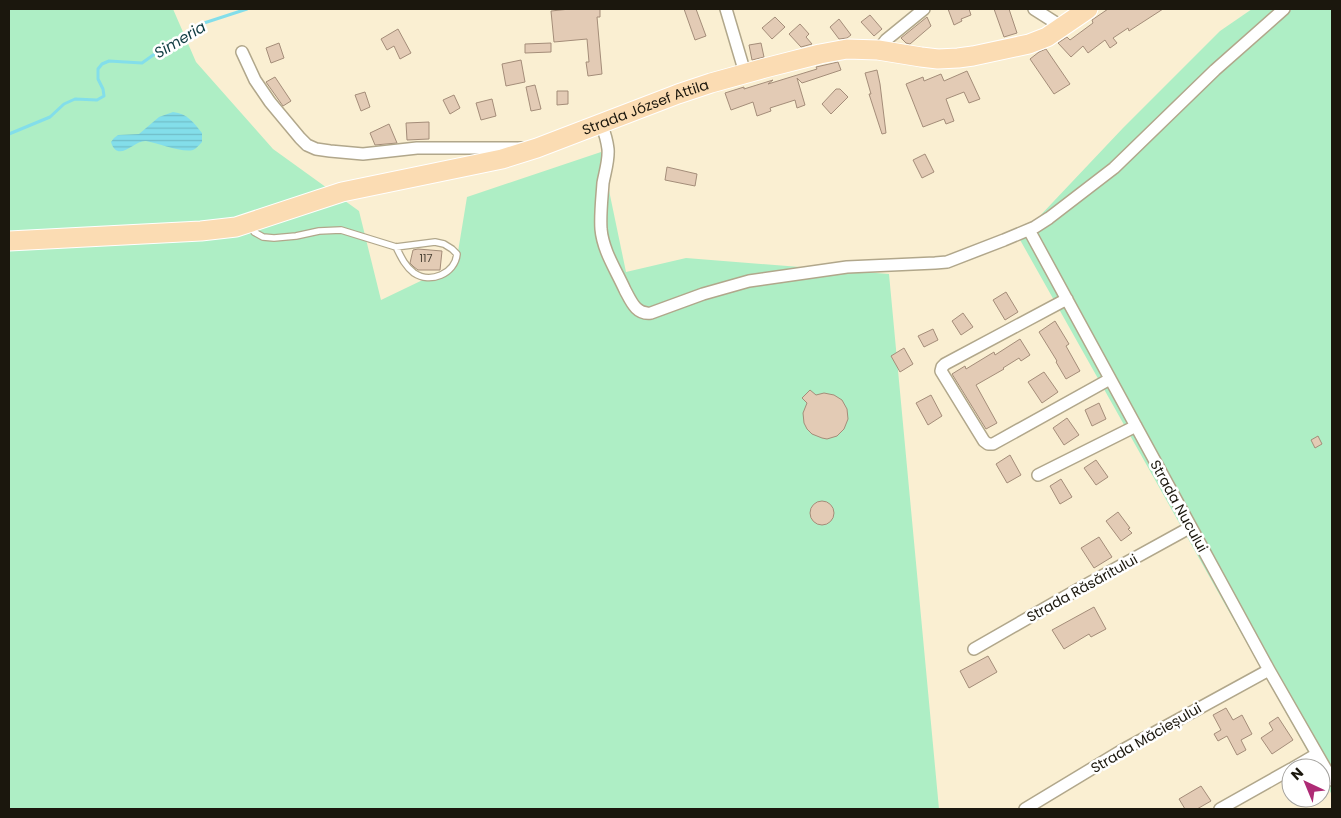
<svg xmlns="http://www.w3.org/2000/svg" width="1341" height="818" font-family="Poppins,sans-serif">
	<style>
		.green { fill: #aeeec5 }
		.water { fill: url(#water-rules) }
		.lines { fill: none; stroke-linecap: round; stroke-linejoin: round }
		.stream { stroke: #83deea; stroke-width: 3 }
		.building { fill: #e3cbb5; stroke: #a48d79 }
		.lane-casing { stroke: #b1a78b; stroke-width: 8 }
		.street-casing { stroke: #b1a78b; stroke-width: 14 }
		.primary-casing { stroke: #fff; stroke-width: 21 }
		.lane { stroke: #fff; stroke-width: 5.5 }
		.street { stroke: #fff; stroke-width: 11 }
		.primary { stroke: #fbdcb3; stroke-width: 19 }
		.labels { text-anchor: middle; stroke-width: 5; stroke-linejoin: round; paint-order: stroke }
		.number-label { font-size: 11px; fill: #4d4437 }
		.street-label { font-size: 14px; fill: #1b170d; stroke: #fff }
		.water-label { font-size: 15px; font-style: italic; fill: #0f3b41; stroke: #fff }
	</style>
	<defs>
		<pattern id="water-rules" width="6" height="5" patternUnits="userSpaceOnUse" patternTransform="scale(1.25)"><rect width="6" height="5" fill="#83deea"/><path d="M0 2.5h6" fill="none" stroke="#71bec8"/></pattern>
	</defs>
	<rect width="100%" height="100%" fill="#faefd2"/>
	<path class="green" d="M9,9H173L196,62L273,149L359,211L381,300L456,264L467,197L601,152L626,272L686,258L889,274L939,809H9Z
		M1252,9H1332V795L1321,775V768H1317L1019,238L1123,128L1220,31Z"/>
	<path class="water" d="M173,112C188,114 193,122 202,133V142C199,145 196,149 193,150C182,153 158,143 146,141C134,140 118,164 111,142L114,138L118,135L139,134L159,117Z"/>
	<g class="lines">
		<path class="stream" d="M9,134L50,117L64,104L75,99L97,100L104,96L103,89L98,79V69L102,64L109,61L142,63L170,43L204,23L247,9"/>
	</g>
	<path class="building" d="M570,9H600V17H597L602,74L588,76L586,62H589L587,39L554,42L551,11Z
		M684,9H696L706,36L695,40Z
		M948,9H969L971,15L961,19L962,21L954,25Z
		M994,9H1009L1017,33L1004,37Z
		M1108,9H1163L1129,31L1128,28L1113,38L1117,43L1110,48L1105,40L1088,53L1083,46L1071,57L1058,43L1067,37L1070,40L1093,23L1092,20Z
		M870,15L882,29L874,36L861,22Z
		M775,17L785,27L772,39L762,28Z
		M927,17L931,26L910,44L906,43L901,38Z
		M839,19L851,35L847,38L839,39L830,27Z
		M800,24L809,34L806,37L812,44L801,47L789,34Z
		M398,29L411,53L400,59L394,46L387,50L381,39Z
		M279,43L284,58L271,63L266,48Z
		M551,43V52L525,53V44Z
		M761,43L764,57L752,60L749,45Z
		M1046,49L1070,84L1054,94L1030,59L1039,52Z
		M521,60L525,82L506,86L502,64Z
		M838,62L841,70L802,83L797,78L805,105L797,108L795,100L770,108L771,111L757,116L753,102L731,110L725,93L744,87V89L773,80L768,84L817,69L816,67Z
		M877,70L880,84L886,133L882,134L869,94H871L865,73Z
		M967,71L980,99L969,103L964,92L946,99L954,121L946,124L944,119L923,127L906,84L923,77L924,81L941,74L944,81Z
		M275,77L291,101L283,106L266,82Z
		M535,85L541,109L531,111L526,87Z
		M836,89H840L848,97L831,114L822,104Z
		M557,91H568V104L557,105Z
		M365,92L370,107L361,111L355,95Z
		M454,95L460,108L450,114L443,100Z
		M492,99L496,116L481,120L476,103Z
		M429,122V139L407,140L406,123Z
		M389,124L397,143L375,145L370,133Z
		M925,154L934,172L922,178L913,160Z
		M667,167L697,174L695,186L665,180Z
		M418,249L442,251L440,270H418L414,267L410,263L413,250Z
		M1006,292L1018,312L1005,320L993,300Z
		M963,313L973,327L961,335L952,321Z
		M1055,321L1069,344L1066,346L1080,371L1066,379L1056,362L1057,361L1039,332Z
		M933,329L938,340L924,347L918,336Z
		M1020,339L1030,355L1021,361L1019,358L1003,368L1004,369L976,385L997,423L986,429L952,374L965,366L966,369L994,352L995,355Z
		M904,348L913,364L900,372L891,356Z
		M1044,372L1058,392L1042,403L1028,382Z
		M810,390L816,395L824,393L834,395L842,400L847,409L848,419L844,429L837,436L827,439L822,438L812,434L807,429L804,423L803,413L807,403L802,398Z
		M931,395L942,416L928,425L916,403Z
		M1099,403L1106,419L1092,426L1085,410Z
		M1067,418L1079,435L1064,445L1053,428Z
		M1318,436L1322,444L1315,448L1311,440Z
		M1010,455L1021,475L1007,483L996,464Z
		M1096,460L1108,477L1096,485L1084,468Z
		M1061,479L1072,497L1060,504L1050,486Z
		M810 513a12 12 0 1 1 24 0a12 12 0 1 1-24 0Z
		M1118,512L1130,528L1128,529L1132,533L1121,541L1106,521Z
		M1099,537L1112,557L1094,568L1081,548Z
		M1094,607L1106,629L1091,637L1089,634L1064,649L1052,630Z
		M988,656L997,672L969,688L960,671Z
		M1226,708L1233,720L1242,715L1252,734L1241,740L1246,750L1237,755L1227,736L1218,741L1214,734L1221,730L1213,715Z
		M1278,717L1293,740L1272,754L1261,738L1273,730L1269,723Z
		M1201,786L1211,801L1197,809H1185L1179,799Z"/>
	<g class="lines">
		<defs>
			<path id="lane" d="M251,225L254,232L263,237L274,238L296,236L319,231L341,230L396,247L435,242L444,244L452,249L457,254C455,274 430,284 414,273C405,266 401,257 396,247"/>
			<path id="street" d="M726,9L745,73
				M1034,9L1056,23L1061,27
				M878,50L886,40L924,9
				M242,52L255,80L270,102L300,138L307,145L316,149L330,151L363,154L417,148H522
				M601,123C604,131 607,140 608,149C609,160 605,172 603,183C602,198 600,214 601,229C603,251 616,270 625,290C631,301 636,315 651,313L703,294L749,281L847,267L935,263L947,262L1004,240L1035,227L1049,218L1114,168L1215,70L1284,9
				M1029,230L1269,670L1332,780
				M1067,299L945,364L942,367L941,371L984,441L988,444H993L1110,379
				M1038,475L1136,426
				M974,649L1082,587L1191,527
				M1293,768L1317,754
				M1025,809L1121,751L1269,670
				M1220,809L1291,769"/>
			<g id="primary">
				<path id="s1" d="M9,241L201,231L236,227L342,192L502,159L537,148L678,94L711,83L765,68L820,54L847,49L878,50L921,57L938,59L958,58L973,56L1029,44L1047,37L1088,9"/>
			</g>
		</defs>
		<use href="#lane" class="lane-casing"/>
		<use href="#street" class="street-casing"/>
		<use href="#primary" class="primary-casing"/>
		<use href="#lane" class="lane"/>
		<use href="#street" class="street"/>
		<use href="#primary" class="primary"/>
	</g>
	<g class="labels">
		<g class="number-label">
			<text x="426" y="262">117</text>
		</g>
		<g class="street-label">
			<text dy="5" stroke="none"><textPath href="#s1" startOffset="655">Strada József Attila</textPath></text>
			<text transform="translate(1179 506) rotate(61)" y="5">Strada Nucului</text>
			<text transform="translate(1082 588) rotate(-29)" y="5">Strada Răsăritului</text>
			<text transform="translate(1146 738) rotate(-30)" y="5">Strada Măcieșului</text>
		</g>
		<g class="water-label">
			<text transform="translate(180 40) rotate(-31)" y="5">Simeria</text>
		</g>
	</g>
	<rect width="1341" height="818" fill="none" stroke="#1b170d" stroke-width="20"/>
	<g transform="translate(1306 783) rotate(316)"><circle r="24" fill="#ffffff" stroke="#a4a29e"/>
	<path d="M0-4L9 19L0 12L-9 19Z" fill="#ae2b75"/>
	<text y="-8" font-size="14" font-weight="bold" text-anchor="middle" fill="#1b170d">N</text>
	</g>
</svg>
